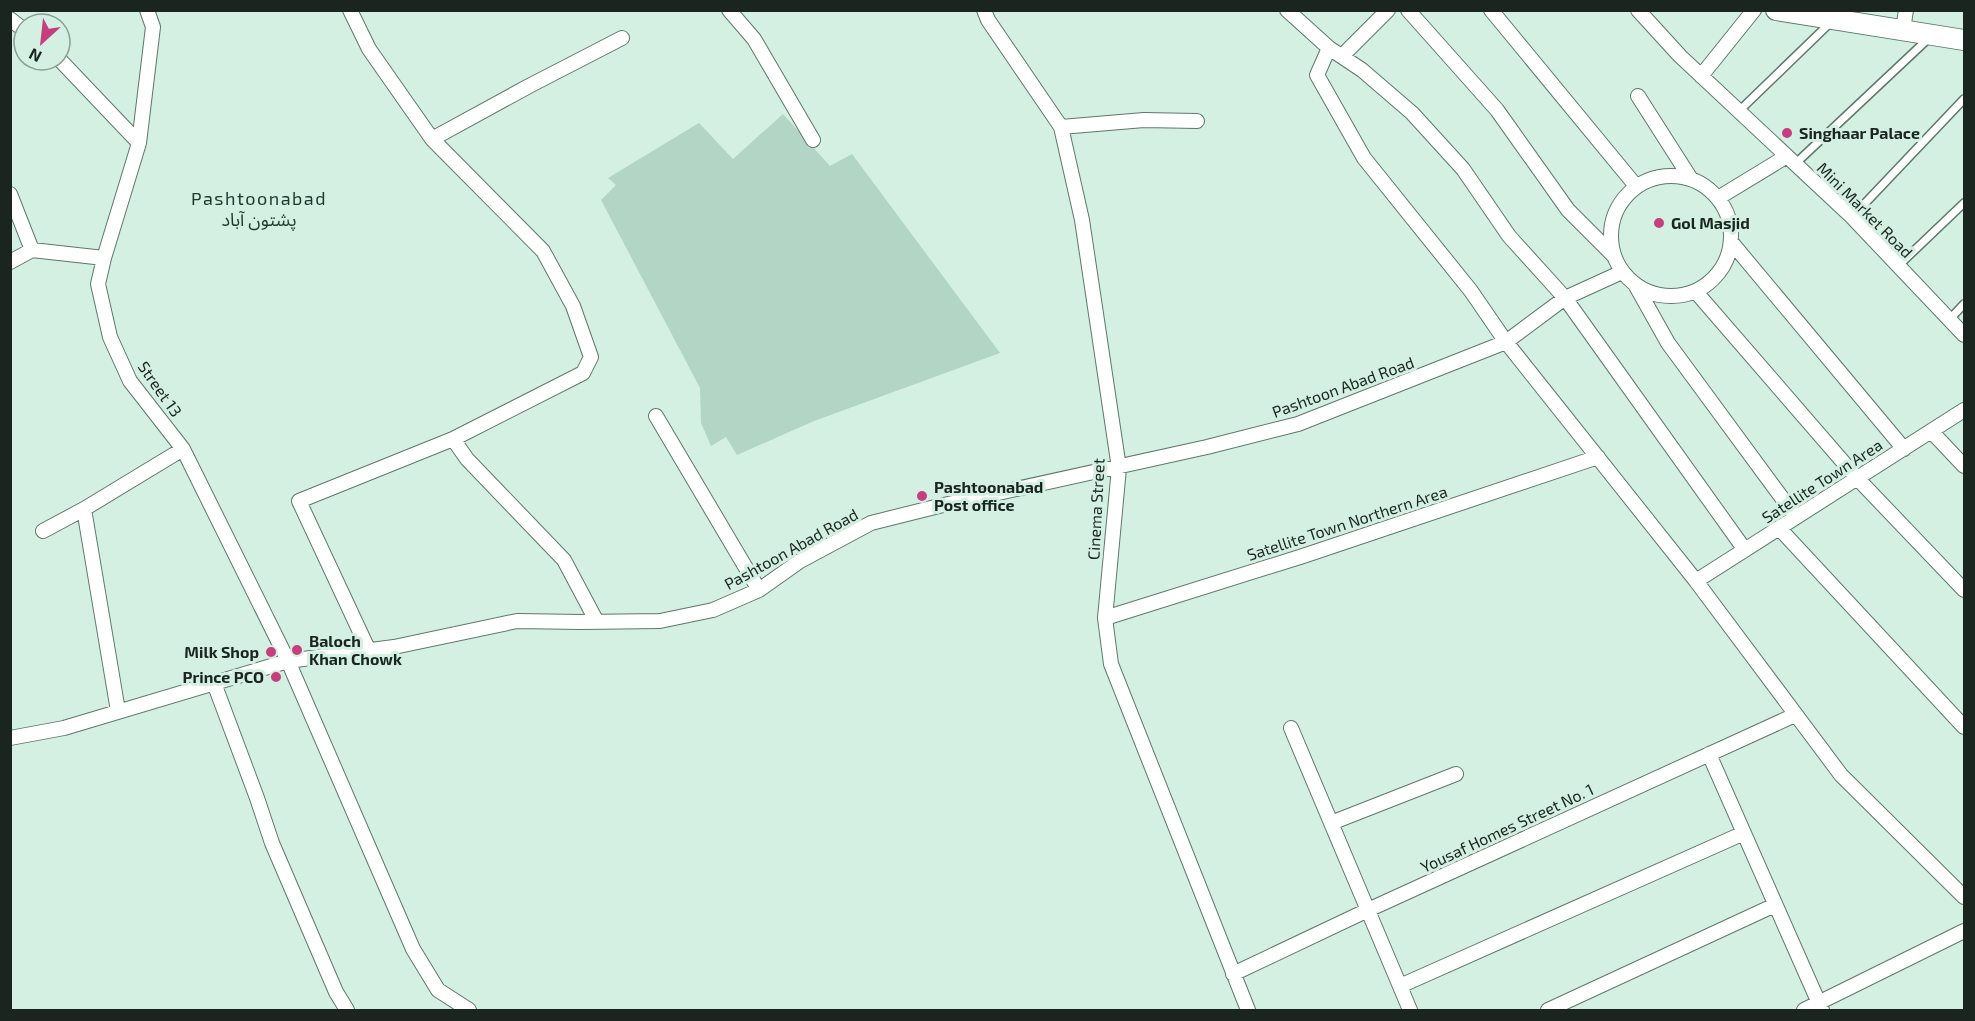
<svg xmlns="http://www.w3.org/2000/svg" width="1975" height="1021" font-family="'Exo 2','Noto Sans Arabic',sans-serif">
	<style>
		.green { fill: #b3d5c5 }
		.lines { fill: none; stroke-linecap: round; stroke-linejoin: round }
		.lane-casing { stroke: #5e786c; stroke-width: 10 }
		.street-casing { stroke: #5e786c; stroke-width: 16 }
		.secondary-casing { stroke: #5e786c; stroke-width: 22 }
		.lane { stroke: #fff; stroke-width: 7 }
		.street { stroke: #fff; stroke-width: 14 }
		.secondary { stroke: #fff; stroke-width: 20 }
		.poi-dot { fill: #c53e7d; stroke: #d3f0e2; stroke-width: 2 }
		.labels { text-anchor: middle; stroke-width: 6; stroke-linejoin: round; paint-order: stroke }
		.poi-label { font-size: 16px; font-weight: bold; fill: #1a2520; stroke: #d3f0e2; text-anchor: start }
		.street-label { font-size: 16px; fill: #1a2520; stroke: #d3f0e2 }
		.neighbourhood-label { font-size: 18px; letter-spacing: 1.5px; fill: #1f382d; stroke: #d3f0e2 }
	</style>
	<rect width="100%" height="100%" fill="#d3f0e2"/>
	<path class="green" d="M783,114L830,166L852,154L1000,353L814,421L737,455L726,437L711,446L701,423L700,388L601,200L616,185L608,178L699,123L733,159Z"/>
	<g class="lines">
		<defs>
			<path id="lane" d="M1739,111L1830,23
				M1795,164L1929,38
				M1852,217L1964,99
				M1898,266L1964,203
				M1949,320L1964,304"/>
			<path id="street" d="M147,10L153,27L139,143L104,258L98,284L110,337L130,381L183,449L288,661L413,949L438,990L469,1010
				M350,10L369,49L432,139L543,251L573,306L591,357L583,373L453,439L299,501L369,651
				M729,10L754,39L813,140
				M984,10L988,20L1061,127L1082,220L1119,468L1105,618L1111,664L1248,1010
				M1287,10L1329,48L1317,75L1364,158L1471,291L1506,342L1696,581L1841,775L1964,897
				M1408,10L1497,110L1568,210L1613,255
				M1491,10L1636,186
				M1638,10L1680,56L1852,217L1964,335
				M10,19L24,30
				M1903,30L1906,10
				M1329,48L1362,70L1412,113L1463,169L1509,236L1565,298L1745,550
				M1342,56L1388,10
				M60,60L139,143
				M1701,76L1754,10
				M1638,96L1691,179
				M1061,127L1144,120L1197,121
				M432,139L529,86L622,38
				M1611 236a60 60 0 1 1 120 0a60 60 0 1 1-120 0Z
				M10,194L32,250
				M1718,198L1787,156
				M1732,243L1904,449
				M10,262L32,250L104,258
				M1636,286L1668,343L1796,517
				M1696,292L1857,478L1964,590
				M656,416L759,590
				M1931,431L1964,466
				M453,439L467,459L564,560L597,622
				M84,509L118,711
				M1779,528L1964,727
				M43,531L84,509L183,449
				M1696,581L1964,410
				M1105,618L1303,556L1598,457
				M214,683L257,798L272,843L336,992L347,1010
				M1291,728L1410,1010
				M10,738L64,728L288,661L394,647L517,621L581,622L660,621L713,610L759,590L800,561L871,523L939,506L1207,447L1298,424L1506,342L1565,298L1622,272
				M1709,754L1822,1010
				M1331,823L1456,774
				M1233,974L1368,910L1795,715
				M1400,986L1744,833
				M1548,1010L1775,905
				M1804,1010L1964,931"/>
			<path id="secondary" d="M1776,10L1964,40"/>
		</defs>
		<use href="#lane" class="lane-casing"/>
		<use href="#street" class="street-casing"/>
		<use href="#secondary" class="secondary-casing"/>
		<use href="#lane" class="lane"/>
		<use href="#street" class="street"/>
		<use href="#secondary" class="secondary"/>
	</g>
	<g class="poi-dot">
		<circle cx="1787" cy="133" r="6"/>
		<circle cx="1659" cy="223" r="6"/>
		<circle cx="922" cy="496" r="6"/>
		<circle cx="297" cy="650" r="6"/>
		<circle cx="271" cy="652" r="6"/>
		<circle cx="276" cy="677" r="6"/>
	</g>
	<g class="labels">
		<g class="poi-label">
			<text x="1799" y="139">Singhaar Palace</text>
			<text x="1671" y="229">Gol Masjid</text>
			<text x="934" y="493">Pashtoonabad<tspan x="934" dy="18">Post office</tspan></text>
			<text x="309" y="647">Baloch<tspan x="309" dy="18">Khan Chowk</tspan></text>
			<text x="259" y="658" text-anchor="end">Milk Shop</text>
			<text x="264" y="683" text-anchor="end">Prince PCO</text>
		</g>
		<g class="street-label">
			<text transform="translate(1865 210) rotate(45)" y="6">Mini Market Road</text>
			<text transform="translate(1343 387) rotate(-20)" y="6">Pashtoon Abad Road</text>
			<text transform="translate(160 389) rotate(55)" y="6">Street 13</text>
			<text transform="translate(1822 481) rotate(-33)" y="6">Satellite Town Area</text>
			<text transform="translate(1096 509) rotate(-87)" y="6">Cinema Street</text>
			<text transform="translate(1347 523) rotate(-18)" y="6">Satellite Town Northern Area</text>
			<text transform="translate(791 549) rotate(-29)" y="6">Pashtoon Abad Road</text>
			<text transform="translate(1507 828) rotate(-25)" y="6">Yousaf Homes Street No. 1</text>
		</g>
		<g class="neighbourhood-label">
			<text x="259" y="205">Pashtoonabad<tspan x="259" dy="21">پشتون آباد</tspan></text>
		</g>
	</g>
	<rect width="1975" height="1021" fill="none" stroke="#1a2520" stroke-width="24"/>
	<g transform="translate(42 42) rotate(207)"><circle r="28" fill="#d3f0e2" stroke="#899f94" stroke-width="1.5"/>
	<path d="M0-4.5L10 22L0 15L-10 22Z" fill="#c53e7d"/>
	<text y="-9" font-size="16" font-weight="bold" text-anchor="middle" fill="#1a2520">N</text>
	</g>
</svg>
